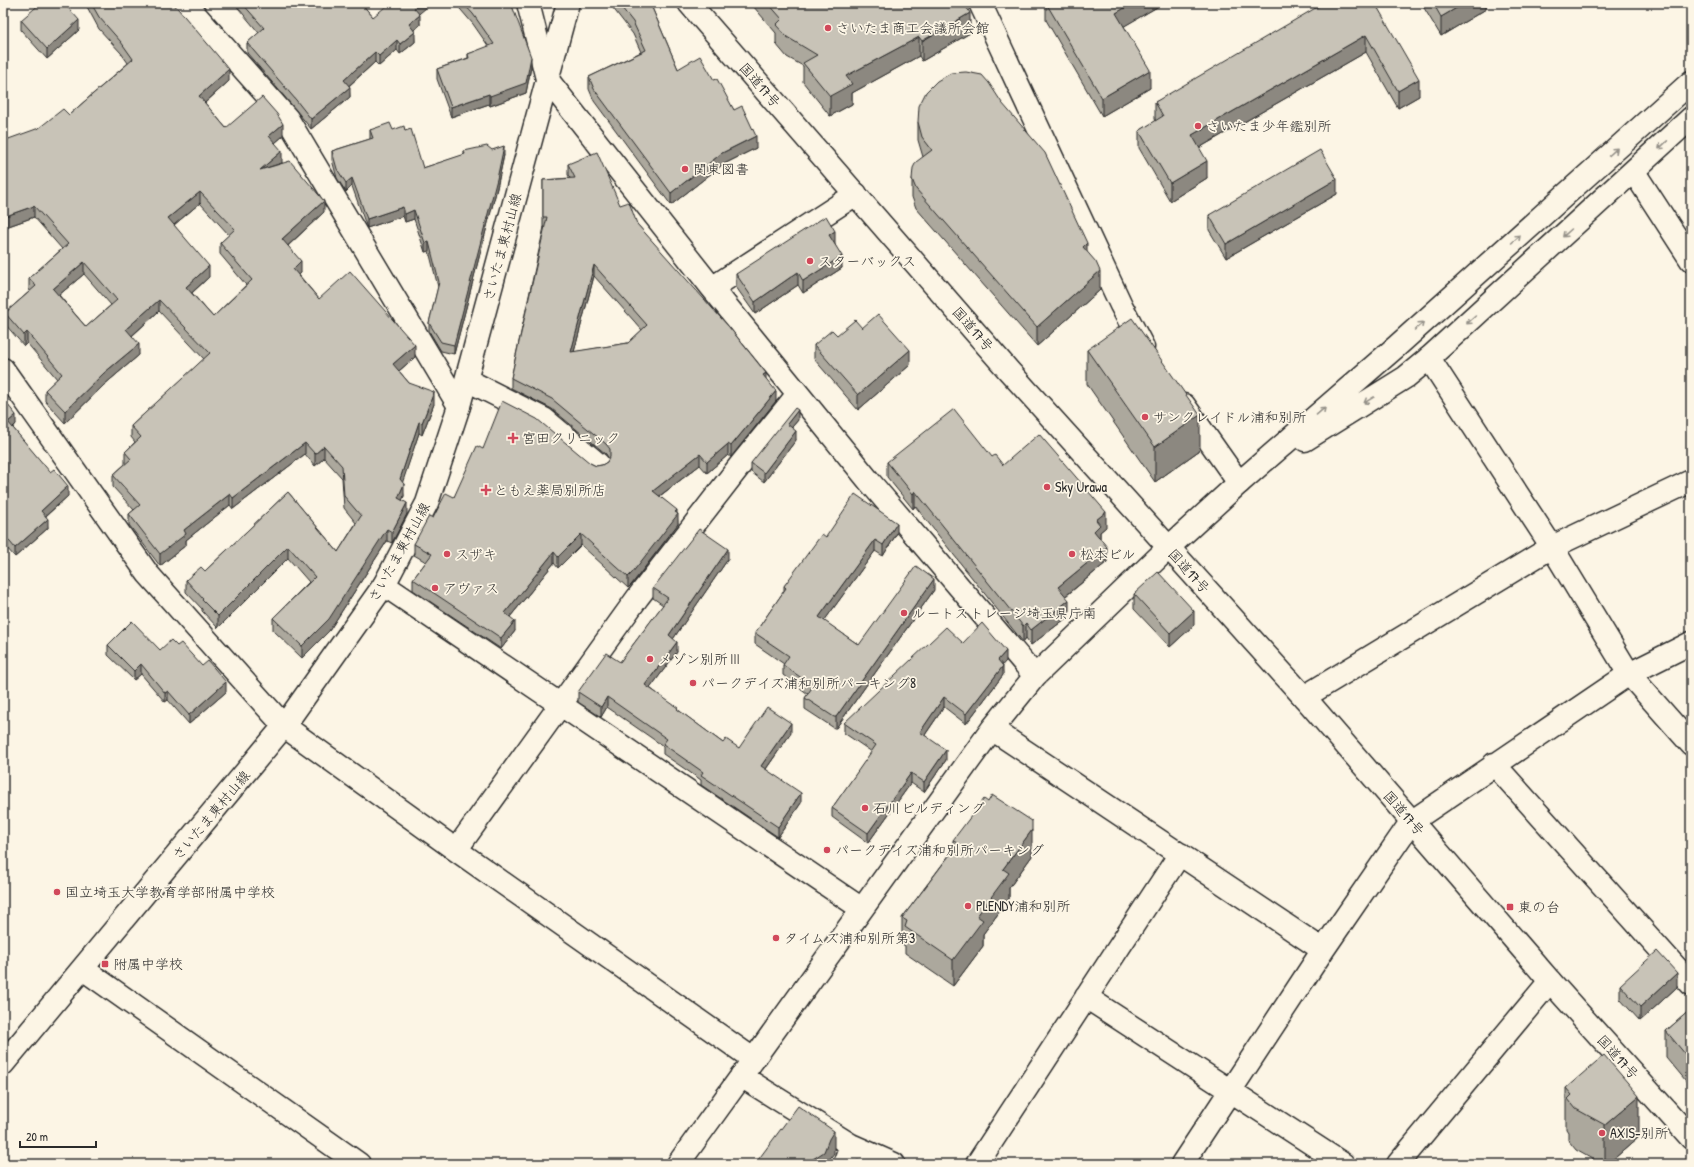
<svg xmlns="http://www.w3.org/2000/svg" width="1694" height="1167" font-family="'Patrick Hand','Klee One',sans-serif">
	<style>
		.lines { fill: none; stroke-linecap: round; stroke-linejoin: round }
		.street-casing { stroke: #2b2b2b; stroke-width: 25 }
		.secondary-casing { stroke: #2b2b2b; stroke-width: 25 }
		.primary-casing { stroke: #2b2b2b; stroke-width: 25 }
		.highway-casing { stroke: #2b2b2b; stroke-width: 25 }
		.street { stroke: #fcf5e5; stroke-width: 22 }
		.secondary { stroke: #fcf5e5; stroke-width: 22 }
		.primary { stroke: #fcf5e5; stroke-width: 22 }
		.highway { stroke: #fcf5e5; stroke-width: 22 }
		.wall { fill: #aca89d; stroke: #2b2b2b; fill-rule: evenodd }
		.shaded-wall { fill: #8c8880; stroke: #2b2b2b }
		.building { fill: #c8c3b7; stroke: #2b2b2b; fill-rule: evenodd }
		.oneway { stroke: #949088 }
		.poi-dot { fill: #d1495b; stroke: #fcf5e5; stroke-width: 1.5 }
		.labels { text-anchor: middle; stroke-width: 3.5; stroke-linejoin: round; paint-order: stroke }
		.poi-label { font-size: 14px; fill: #2b2b2b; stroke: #fcf5e5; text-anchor: start }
		.street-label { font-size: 14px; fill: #2b2b2b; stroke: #fcf5e5 }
	</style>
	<rect width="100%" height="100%" fill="#fcf5e5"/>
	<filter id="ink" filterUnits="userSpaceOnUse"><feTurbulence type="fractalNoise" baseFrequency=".025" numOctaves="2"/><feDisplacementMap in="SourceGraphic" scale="8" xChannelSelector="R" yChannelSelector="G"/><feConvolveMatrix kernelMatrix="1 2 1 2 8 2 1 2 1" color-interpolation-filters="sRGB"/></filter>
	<g filter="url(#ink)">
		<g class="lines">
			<defs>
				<path id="street" d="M185,3L287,118L459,406
					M528,3L547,79L712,288L869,481L1035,676
					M980,3L1121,305L1143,347
					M1634,172L1691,260
					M712,288L856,194
					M1429,358L1552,547L1629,674L1691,744
					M467,380L544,419L598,464
					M1184,405L1239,483
					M384,585L862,909
					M1304,697L1552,547L1691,481
					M284,726L456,850L753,1059
					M992,729L1323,950
					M1494,764L1691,984
					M456,850L638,597L741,464L798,394
					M83,969L359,1164
					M1086,997L1343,1164
					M741,1076L851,1145L894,1164
					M678,1164L992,729L1035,676L1168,548
					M844,1164L851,1145
					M977,1164L1180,854
					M1182,1164L1323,950L1411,822L1629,674L1691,643
					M1398,1164L1550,981"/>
				<path id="secondary" d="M3,369L148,574L284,726
					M1305,440L1406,377L1429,358L1691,118
					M1168,548L1239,483L1397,346L1691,82"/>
				<path id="primary" d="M3,1064L284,726L384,585L427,503L459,406L568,3"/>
				<path id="highway" d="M689,3L1009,371L1304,697L1550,981L1691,1138"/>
			</defs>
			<use href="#street" class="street-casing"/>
			<use href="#secondary" class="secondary-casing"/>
			<use href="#primary" class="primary-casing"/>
			<use href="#highway" class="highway-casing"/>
			<use href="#street" class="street"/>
			<use href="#secondary" class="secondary"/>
			<use href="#primary" class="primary"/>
			<use href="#highway" class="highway"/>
		</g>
		<path class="wall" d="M85,3H173L229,81L205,103L226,128L283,136L275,143L282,163L324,212L288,246L301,273L299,275L319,299L415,357L399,371L409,383L434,404L422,435L419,433L402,482L404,496L402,500L407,514L392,543L387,541L329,631L302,658L273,630V618L309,582L288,558L218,628L202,611V609L186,592V580L205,571L288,492L338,552L356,523L344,508L342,478L324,458L315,466L305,454L233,509L230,505L186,540V545L160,566L129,525V514L134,510L113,487V475L125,464V452L135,442L131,437V426L204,359L159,311L132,336L139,355L104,385L65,423L45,401V390L57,379L27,343L24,346L5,324V313L30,291L29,289V278L62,249L34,217L3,228L39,128L69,115L128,63L121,53L99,29ZM200,203L229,235L220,243V254L246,285L213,317L192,293L209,277L174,225ZM84,274L111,305L86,327L59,295Z
			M234,3H361L373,17L419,14L420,25L414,30L415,42L400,54L397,50L379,66L375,62L349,86L350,97L311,129L296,110L247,53V43L259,33Z
			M455,3H511L531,67L526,93L490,106L489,104L451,117L437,79V69L468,58V54L489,47L473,24Z
			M609,3H650L678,69L714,80L734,110L756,148L722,165L671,205L594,101L589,89V77L641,52L633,34Z
			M753,3H964L970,33L922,61L919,56L852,93V104L830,116L803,82V66L787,57L776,44V33L753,6Z
			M1046,3H1164L1124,26L1150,88L1102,116L1046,20Z
			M1375,3L1419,96L1398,108L1366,52L1199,148L1207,178L1170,201L1139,148V131L1156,121L1155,119V102Z
			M1421,3H1486V9L1441,36Z
			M21,20L79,30L47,59L21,30Z
			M918,122L1087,252L1100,290L1037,346L916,208L912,197V179L923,157L918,140Z
			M370,130L405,131L423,168L464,155V151L492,150L504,155L497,188L454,354L441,351L429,331V323L438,287L429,251L425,252L414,219L405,222L403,216L367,228L352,186L346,192L337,178L332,160V151L370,139Z
			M568,164L620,205L637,224L766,379L776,401L731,457L728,455L707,473L700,465L660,496L677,513L678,524L632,584L628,588L581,545L558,568L554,563L510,617L515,631L501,649L413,590V579L426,562L414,555V544L433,518L454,497L483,449L590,463L596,466L602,465L607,462L609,459L606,454L552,409L511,388V378L544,227H543V180L570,178L568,175ZM594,276L642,330L628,343L574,352Z
			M1337,194L1226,258L1209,230V215Z
			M835,244L842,268L803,293L798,285L755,314L736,287V274Z
			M862,328L910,365L858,410L814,359V345L837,335Z
			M1087,350L1200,450L1155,482L1087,384Z
			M3,399L16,424L13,428L68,496L46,516L48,528L15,557L5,546L3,547Z
			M798,420L792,427L796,440L764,482L751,472V463Z
			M992,457L1003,465L1106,527L1100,532V538L1107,562L1066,596L1069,616L1031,645L1026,638L1023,642L915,506L913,509L887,477V462Z
			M897,533L883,556L875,551L824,621L859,645L934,590L836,728H834L805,709V698L808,694L783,675V665L784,664L755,644V633L784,591V586L826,537Z
			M728,559L673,639L677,652L650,688L678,710L723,743L739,748L791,733L766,769L801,803L778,837L701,785V780L663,754V746L607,707L601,717L578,702V692L620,662L663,605L653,598V588Z
			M1134,594L1194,625L1170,647L1134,609Z
			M963,643L1006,661L1002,665L1003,675L966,724L944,707L925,735L946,760L924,792L911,783L868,843L832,817V808L872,752L844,733V723Z
			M108,645L160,650L177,646L202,666L226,692L189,724L168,700L165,702L141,674L134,680L108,655Z
			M953,840L1032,856L1009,888V899L983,934V946L953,986L905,953V946L902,944V918L953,850Z
			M1620,985L1677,987L1640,1021L1620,999Z
			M1691,1009V1087L1666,1057V1031Z
			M1566,1088L1639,1137L1608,1164H1601L1576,1150L1568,1140V1132L1566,1129Z"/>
		<path class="shaded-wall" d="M420,3H432L414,18V8Z
			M1133,3H1164L1116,31V13Z
			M1465,3H1486V9L1441,36V17Z
			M970,13V33L922,61V41Z
			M420,15V25L409,34V24Z
			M79,20V30L47,59V49Z
			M415,32V42L400,54V44Z
			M1366,35V52L1192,152V135Z
			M919,37V56L852,93V104L830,116V96L846,76Z
			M397,40V50L379,66V56Z
			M375,52V62L344,90V80Z
			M531,57V67L526,93L490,106V96Z
			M229,69V81L199,108V96Z
			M1150,70V88L1102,116V98Z
			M1419,79V96L1398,108V91Z
			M350,87V97L311,129V119Z
			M489,94V104L451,117V107Z
			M283,124V136L269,148V136Z
			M756,136V148L722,165L671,205V193L722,153Z
			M504,146V155L497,188L454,354V345Z
			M282,151V163L260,170Z
			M1207,161V178L1170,201V183Z
			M352,178V186L346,192V183Z
			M1337,179V194L1226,258V244Z
			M200,192V203L168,230V218Z
			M324,201V212L282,251V239Z
			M34,206V217L3,228V217Z
			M403,207V216L367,228V219Z
			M414,210V219L405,222V214Z
			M835,231V244L829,248V235Z
			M429,242V251L425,252V243Z
			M1087,243V262L1083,247Z
			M842,256V268L803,293V281Z
			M301,261V273L293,280V269Z
			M84,262V274L53,300V289Z
			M594,265V276L571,363V352Z
			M209,266V277L186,298V287Z
			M1100,271V290L1037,346V327Z
			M798,272V285L755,314V302Z
			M159,300V311L126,341V329Z
			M27,332V343L24,346V335Z
			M139,344V355L104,385L65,423V411L104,373Z
			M415,345V357L393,376V364Z
			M910,350V365L858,410V395Z
			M766,373V383L763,375Z
			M776,391V401L731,457V446Z
			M434,392V404L422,435V423Z
			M798,410V420L787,433V424Z
			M16,415V424L8,432V422Z
			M1200,415V450L1155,482V447Z
			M419,422V433L400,490V479Z
			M796,431V440L764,482V473Z
			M305,443V454L233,509V498Z
			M728,444V455L707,473V462Z
			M324,446V458L315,466V454Z
			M700,454V465L653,501V491Z
			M404,484V496L398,510V498Z
			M68,486V496L41,520V511Z
			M915,491V506L913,509V494Z
			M230,494V505L186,540V545L160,566V554L184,530Z
			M407,503V514L392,543V532Z
			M677,510V515L678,514V524L632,584L628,588V577Z
			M1106,512V527L1100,532V541L1094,531L1096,520Z
			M48,519V528L15,557V548Z
			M897,523V533L883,556V545Z
			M387,529V541L329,631L302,658V646Z
			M581,534V545L558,568V557Z
			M5,536V546L3,547V538Z
			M875,540V551L819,628V617Z
			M288,546V558L218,628V616Z
			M1107,547V562L1058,602V587Z
			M728,549V559L669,645V635Z
			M554,552V563L505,623V613Z
			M934,579V590L836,728V717Z
			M1069,600V616L1031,645V630Z
			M1194,611V625L1170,647V633Z
			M515,621V631L501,649V638Z
			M1026,623V638L1023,642V626Z
			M677,642V652L645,695V685Z
			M1006,651V661L998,670V660Z
			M141,664V674L134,680V671Z
			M1003,666V675L966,724V714Z
			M226,682V692L189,724V715Z
			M168,691V700L165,702V693Z
			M607,697V707L601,717V707Z
			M944,697V707L920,742V732Z
			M791,723V733L761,776V766Z
			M946,750V760L924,792V782Z
			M911,773V783L868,843V833Z
			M801,793V803L778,837V827Z
			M1032,830V856L1009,888V899L983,934V946L953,986V960L1003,869Z
			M1677,973V987L1640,1021V1007Z
			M1639,1096V1137L1608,1164H1605V1125Z
			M834,1131V1153L829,1160L827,1164H810Z"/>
		<path class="building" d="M41,3H64L79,20L47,49L21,20Z
			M91,3H173L229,69L199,96L226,128L262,97L277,114L283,124L269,136L282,151L260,170L290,161L324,201L282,239L301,261L293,269L319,299L350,271L415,345L393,364L409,383L434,392L422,423L419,422L400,479L404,484L398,498L407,503L392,532L387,529L329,619L302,646L273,618L315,577L288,546L218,616L202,600L203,599L186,580L201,567L205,571L288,492L338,552L361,516L344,496L342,466L324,446L315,454L305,443L233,498L230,494L184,530L186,534L160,554L129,514L140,505L113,475L131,459L125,452L141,437L131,426L210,353L159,300L126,329L139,344L104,373L65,411L45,390L62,374L27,332L24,335L5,313L36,286L29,278L68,244L34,206L3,217V141L39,128L63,109L69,115L133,59L121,42L99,17ZM200,192L235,229L220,243L252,280L213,317L186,287L209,266L168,218ZM84,262L117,300L86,327L53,289Z
			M242,3H361L373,17L390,3H420L414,8L420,15L409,24L415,32L400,44L397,40L379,56L375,52L344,80L350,87L311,119L296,100L247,43L264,28Z
			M463,3H511L531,57L526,83L490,96L489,94L451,107L437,69L469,58L468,54L494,44L473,14Z
			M618,3H650L678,69L700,56L714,80L717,79L734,110L742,106L756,136L722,153L671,193L594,89L589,77L646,50L633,22Z
			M768,3H964L970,13L922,41L919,37L846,76L852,84L830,96L803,63L817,55L787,37L776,25L782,19Z
			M1046,3H1133L1116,13L1150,70L1102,98Z
			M1324,3H1375L1419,79L1398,91L1366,35L1192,135L1207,161L1170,183L1139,131L1163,116L1155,102Z
			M1433,3H1465L1441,17Z
			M966,72L982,75L989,83L1002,103L1045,153L1087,243L1083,247L1096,262L1100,271L1037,327L916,189L912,179L913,168L916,162L932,150L922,137L918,122L919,106L926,92L937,81L951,73Z
			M390,123L393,130L404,126L405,131L411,129L423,168L465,154L464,151L487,146L492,150L504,146L497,179L454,345L441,342L429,323L439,282L429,242L425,243L414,210L405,214L403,207L367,219L352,178L346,183L337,169L332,151L373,138L370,130Z
			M1320,150L1337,179L1226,244L1209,215Z
			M597,152L620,205L629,202L637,224L729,327L766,373L763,375L776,391L731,446L728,444L707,462L700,454L653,491L677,510L675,512L678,514L632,573L628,577L581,534L558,557L554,552L505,613L515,621L501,638L413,579L432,554L414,544L429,516L433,518L446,493L454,497L477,446L483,449L502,401L537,419L590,463L596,466L602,465L607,462L610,456V449L606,444L552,399L511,378L547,217H543V180L575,178L568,164ZM594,265L647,325L628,343L571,352Z
			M826,216L835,231L829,235L842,256L803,281L798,272L755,302L736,274Z
			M878,314L910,350L858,395L814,345L832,330L837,335L855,320L862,328Z
			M1132,318L1200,415L1155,447L1087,350Z
			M3,399L16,415L8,422L50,472L54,469L68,486L41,511L48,519L15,548L5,536L3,538Z
			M795,408L798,410L787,424L796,431L764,473L751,463Z
			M954,409L992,457L995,455L1003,465L1039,434L1106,512L1096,520L1100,525L1094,531L1107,547L1058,587L1069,600L1031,630L1026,623L1023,626L915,491L913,494L887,462Z
			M855,494L897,523L883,545L875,540L819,617L859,645L916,566L934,579L836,717H834L805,698L813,686L783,665L789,656L755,633L786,588L784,586L822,534L826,537Z
			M699,529L728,549L669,635L677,642L645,685L678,708L677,709L723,743L726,739L739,748L767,707L791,723L761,766L801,793L778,827L701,775L703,772L663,744L667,739L607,697L601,707L578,692L606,653L620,662L668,598L653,588Z
			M1158,572L1194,611L1170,633L1134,594Z
			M132,621L160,650L171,640L177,646L181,643L202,666L208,661L226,682L189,715L168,691L165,693L141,664L134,671L108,645Z
			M982,623L1006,651L998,660L1003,666L966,714L944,697L920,732L946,750L924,782L911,773L868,833L832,808L876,745L844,723L946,627L963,643Z
			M992,795L1032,821V830L1003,869L1009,873L977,916L983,920L953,960L905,927L907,921L902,918L958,844L953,840L984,799L988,802Z
			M1657,951L1677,973L1640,1007L1620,985Z
			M1691,1009V1061L1666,1031Z
			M1604,1055L1639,1096L1605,1125L1576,1109L1568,1099L1572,1095L1566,1088Z
			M798,1106L834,1131L829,1139L824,1152L813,1159L810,1164H803L802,1163L801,1164H755Z"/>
		<defs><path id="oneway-shaft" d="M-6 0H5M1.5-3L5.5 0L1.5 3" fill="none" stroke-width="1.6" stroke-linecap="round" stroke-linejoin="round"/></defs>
		<g class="oneway">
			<use href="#oneway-shaft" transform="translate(1663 145) rotate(137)"/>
			<use href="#oneway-shaft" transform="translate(1613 152) rotate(-42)"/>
			<use href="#oneway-shaft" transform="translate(1567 233) rotate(138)"/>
			<use href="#oneway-shaft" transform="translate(1516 239) rotate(-42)"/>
			<use href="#oneway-shaft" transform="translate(1471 320) rotate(138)"/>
			<use href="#oneway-shaft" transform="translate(1419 326) rotate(-42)"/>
			<use href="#oneway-shaft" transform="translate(1369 400) rotate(149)"/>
			<use href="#oneway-shaft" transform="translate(1321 411) rotate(-41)"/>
		</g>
	</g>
	<g class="poi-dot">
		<circle cx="828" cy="28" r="4"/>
		<circle cx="1198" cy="126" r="4"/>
		<circle cx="685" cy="169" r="4"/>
		<circle cx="810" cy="261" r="4"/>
		<circle cx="1145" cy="417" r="4"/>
		<path d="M511 432h4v4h4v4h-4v4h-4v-4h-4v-4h4z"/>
		<circle cx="1047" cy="487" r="4"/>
		<path d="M484 484h4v4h4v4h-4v4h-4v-4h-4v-4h4z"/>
		<circle cx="447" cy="554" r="4"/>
		<circle cx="1072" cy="554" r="4"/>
		<circle cx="435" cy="588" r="4"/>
		<circle cx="904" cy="613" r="4"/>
		<circle cx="650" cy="659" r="4"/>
		<circle cx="693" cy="683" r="4"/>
		<circle cx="865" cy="808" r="4"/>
		<circle cx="827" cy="850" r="4"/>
		<circle cx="57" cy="892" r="4"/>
		<circle cx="968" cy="906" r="4"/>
		<rect x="1506" y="903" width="8" height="8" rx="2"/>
		<circle cx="776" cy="938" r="4"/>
		<rect x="101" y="960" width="8" height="8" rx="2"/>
		<circle cx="1602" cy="1133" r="4"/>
	</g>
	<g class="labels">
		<g class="poi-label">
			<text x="836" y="33">さいたま商工会議所会館</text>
			<text x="1206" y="131">さいたま少年鑑別所</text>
			<text x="693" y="174">関東図書</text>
			<text x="818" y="266">スターバックス</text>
			<text x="1153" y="422">サンクレイドル浦和別所</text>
			<text x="522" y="443">宮田クリニック</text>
			<text x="1055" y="492">Sky Urawa</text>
			<text x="494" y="495">ともえ薬局別所店</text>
			<text x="455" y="559">スザキ</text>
			<text x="1080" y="559">松本ビル</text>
			<text x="443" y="593">アヴァス</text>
			<text x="912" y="618">ルートストレージ埼玉県庁南</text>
			<text x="658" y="664">メゾン別所Ⅲ</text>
			<text x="701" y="688">パークデイズ浦和別所パーキング8</text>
			<text x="873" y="813">石川ビルディング</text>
			<text x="835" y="855">パークデイズ浦和別所パーキング</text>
			<text x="65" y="897">国立埼玉大学教育学部附属中学校</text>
			<text x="976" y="911">PLENDY浦和別所</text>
			<text x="1518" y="912">東の台</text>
			<text x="784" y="943">タイムズ浦和別所第3</text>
			<text x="113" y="969">附属中学校</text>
			<text x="1610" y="1138">AXIS-別所</text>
		</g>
		<g class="street-label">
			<text transform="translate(760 85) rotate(49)" y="5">国道17号</text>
			<text transform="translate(502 247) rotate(-75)" y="5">さいたま東村山線</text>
			<text transform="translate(973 329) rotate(49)" y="5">国道17号</text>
			<text transform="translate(399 552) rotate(-61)" y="5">さいたま東村山線</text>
			<text transform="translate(1189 571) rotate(48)" y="5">国道17号</text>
			<text transform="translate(1404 813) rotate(49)" y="5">国道17号</text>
			<text transform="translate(211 815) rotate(-50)" y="5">さいたま東村山線</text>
			<text transform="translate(1618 1057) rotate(48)" y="5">国道17号</text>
		</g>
	</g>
	<rect width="1694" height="1167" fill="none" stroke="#fcf5e5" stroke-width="16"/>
	<rect x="8" y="8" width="1678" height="1151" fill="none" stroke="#2b2b2b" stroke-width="1.5" filter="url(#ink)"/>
	<path d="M20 1141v6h76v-6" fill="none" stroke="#2b2b2b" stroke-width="2"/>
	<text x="26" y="1141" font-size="12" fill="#2b2b2b" stroke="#fcf5e5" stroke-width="3" paint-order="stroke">20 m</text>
</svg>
